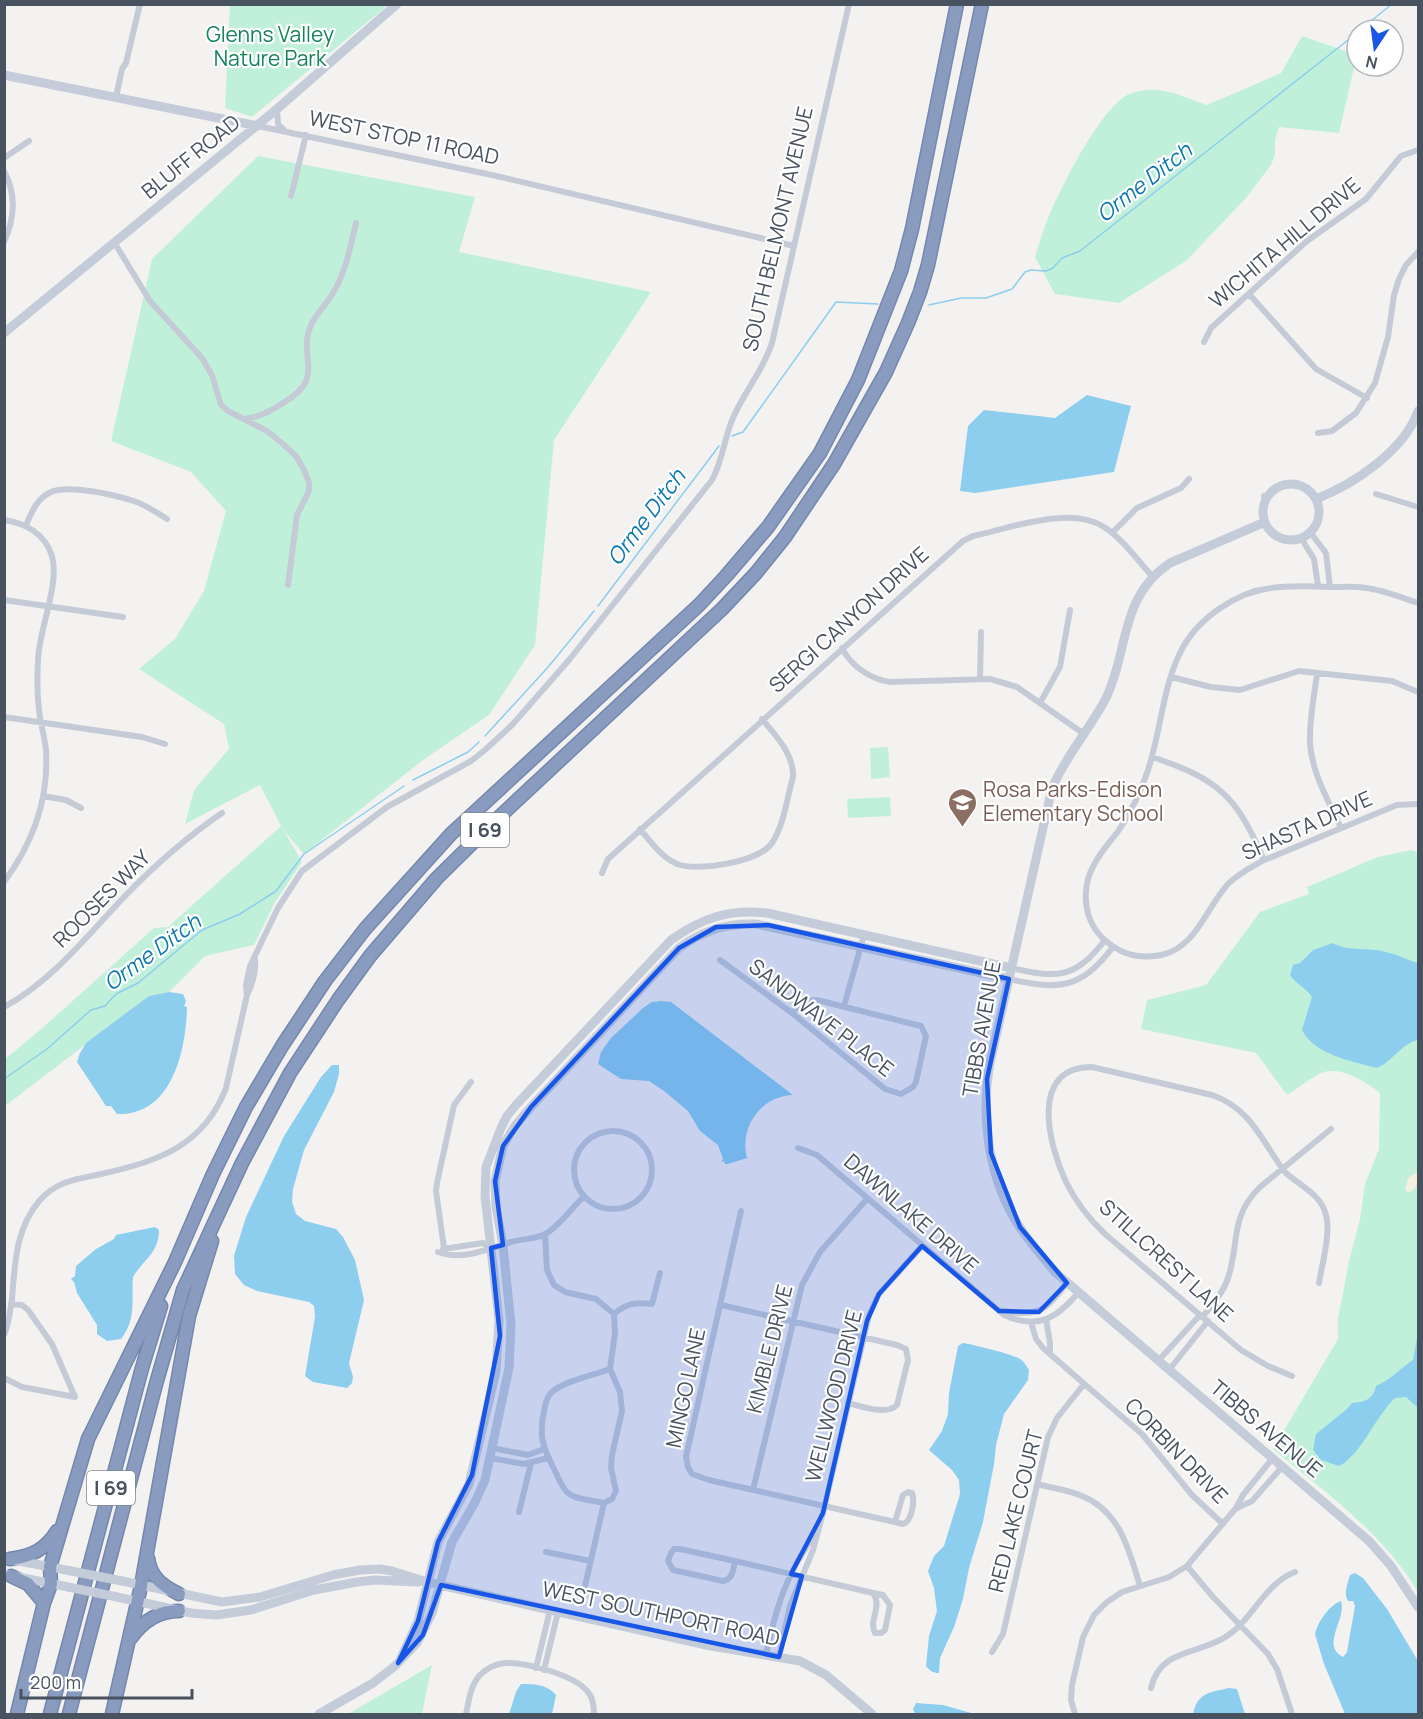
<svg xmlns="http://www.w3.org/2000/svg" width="1423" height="1719" font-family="Manrope,sans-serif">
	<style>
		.green { fill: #c1f0da }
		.sand { fill: #f4f1e3 }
		.water { fill: #8dcdee }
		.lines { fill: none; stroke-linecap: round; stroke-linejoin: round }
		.stream { stroke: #8dcdee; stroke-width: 1.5 }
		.highway-casing { stroke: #7487ac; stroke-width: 15 }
		.street { stroke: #c5cbd6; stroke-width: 6 }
		.secondary { stroke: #c4ccda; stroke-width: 9 }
		.highway { stroke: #899cc0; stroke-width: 12 }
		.secondary-bridge { stroke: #c4ccda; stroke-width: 9 }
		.marked { fill: #1756e7; fill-opacity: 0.2; stroke: #1756e7; stroke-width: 4.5; stroke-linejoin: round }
		.labels { text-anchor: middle; stroke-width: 4.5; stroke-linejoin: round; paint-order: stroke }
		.shield { fill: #fff; stroke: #80868f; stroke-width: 1.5 }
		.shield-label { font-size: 20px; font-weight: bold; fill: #49525f }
		.park-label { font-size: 21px; fill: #17835c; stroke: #fff }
		.street-label { font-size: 21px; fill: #49525f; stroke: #fff }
		.education-label { font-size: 21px; fill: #785e54; stroke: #fff; text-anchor: start }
		.water-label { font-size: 22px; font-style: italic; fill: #0b77b0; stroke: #fff }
	</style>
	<rect width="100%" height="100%" fill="#f4f2f1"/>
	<path class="green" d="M230,5V4L388,5L252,117L225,108Z
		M1302,36L1357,55L1339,133L1279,127L1275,140V155L1271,165L1246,198L1186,261L1119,303L1055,294L1035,257C1039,244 1043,231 1048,218C1060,190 1103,101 1132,93C1161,84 1180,96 1207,105L1281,73Z
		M258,156L475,197L459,252L651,292L554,440L535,645L489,715L423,760L304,854L284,831L302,862L275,902L254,945L205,956L169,992L149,996L5,1106V1059L39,1031L154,928L168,927L281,826L260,785L185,824L194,790L229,749L224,724L139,669L175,639L204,591L226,511L191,472L111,441L152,259Z
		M888,747L890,777L871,779L870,748Z
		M890,797L891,816L848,818L847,799Z
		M1411,850L1418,852V1592C1383,1533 1326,1493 1273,1449L1338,1339V1319L1349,1261L1360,1219L1365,1184L1379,1149L1380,1093C1366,1082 1343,1067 1324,1072C1314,1075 1297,1089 1287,1095L1256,1053L1141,1029L1147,1000L1206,985L1260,912L1309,894L1307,887L1378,857Z
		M432,1665L422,1714H348Z"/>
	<path class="sand" d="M1416,1173L1418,1174C1419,1181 1416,1190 1409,1192L1405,1191L1408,1178Z"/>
	<path class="water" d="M1087,395L1131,406L1114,472L975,493L960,491L968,426L984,410L1055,418Z
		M1333,943C1348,952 1368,947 1386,952C1397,954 1407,960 1418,963V1040C1401,1044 1393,1061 1377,1068C1351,1061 1315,1055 1302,1030L1312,997C1306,988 1296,984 1290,975L1293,965L1300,963L1313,950Z
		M169,992L183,994L186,1001L184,1006L187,1007C186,1051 172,1116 117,1114L111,1106H106L77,1062L80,1053L86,1043L149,996Z
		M661,1001L671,1002L793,1095C761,1096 739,1127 747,1158L728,1164H725L724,1161L721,1162L723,1159L718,1145L700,1131L688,1111L664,1091L649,1081L621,1079L598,1064L601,1052L611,1038L643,1008L652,1002Z
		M332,1065H339V1074L334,1092L304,1150L293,1189L292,1202L296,1214L305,1221L336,1229L343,1237L355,1260L364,1300L349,1363L353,1377L352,1383L347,1388L313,1382L305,1376L315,1317L314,1306L309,1302L257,1291L244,1285L235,1274L234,1256L246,1217L284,1136L321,1077Z
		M155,1227L159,1230C159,1253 143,1260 133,1277C131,1301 137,1318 121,1339L107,1341L97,1334V1325L77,1293L74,1282L71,1279L75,1276L76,1266L96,1249L114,1239L116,1235Z
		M1418,1332V1408L1406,1397L1395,1398C1375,1417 1361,1455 1339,1466L1321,1460L1313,1450L1316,1434L1347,1409L1352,1403C1364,1402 1373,1400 1376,1386C1390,1380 1400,1369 1413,1360Z
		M963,1343C971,1344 1015,1355 1020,1359C1024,1361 1027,1367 1029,1370L1028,1380L1004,1414L996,1445L994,1464L983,1522L969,1568L963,1599L954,1627L940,1658L939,1673C933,1673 930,1671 926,1666L929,1636L937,1611L934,1588L928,1571L934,1556L944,1546L960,1494L959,1480L952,1470L929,1450L942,1431L948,1414L949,1393L958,1346Z
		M1355,1573L1363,1578L1387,1609L1418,1661V1714H1345L1324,1664L1315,1634C1318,1622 1329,1605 1341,1601C1347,1619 1320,1645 1343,1657L1347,1652L1355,1606L1353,1601H1348C1343,1594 1348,1583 1350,1575Z
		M521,1684C534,1684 547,1684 556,1695L552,1714H509L516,1692Z
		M1229,1688L1237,1689L1245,1714H1193C1198,1692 1209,1693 1229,1688Z
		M916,1703L943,1705L975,1714H915L913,1709Z"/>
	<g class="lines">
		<path class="stream" d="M1360,30L1392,4
			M929,305L961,298H986L1012,289L1025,272L1031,270L1046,271L1053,268L1062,258L1080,251L1357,33
			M732,436L743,432L836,302L878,304
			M598,606L719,446
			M485,736L549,666L594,611
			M413,780L468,752L479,742
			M4,1079L47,1049L91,1010L105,1006L116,994L138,983L202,930L240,914L276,891L304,854L404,786"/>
		<defs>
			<path id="highway" d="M148,1558C150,1577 163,1586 179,1594
				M10,1559C32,1556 45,1550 57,1531
				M11,1576L28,1584L44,1603
				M131,1638C143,1621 158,1611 179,1611
				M17,1714L44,1603L51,1584L50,1567L88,1439L175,1262L213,1174L246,1107L282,1046L325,981L365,929L451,834L699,605L726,576L768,527L820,453L858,380L901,271L912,229L957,4
				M50,1714L142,1368L161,1306
				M69,1714L156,1384L183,1290L242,1163L290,1073L338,1000L370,956L437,878L496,820L722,609L756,573L785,537L834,464L886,372L908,323L920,292L928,265L982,4
				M112,1714L141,1586L189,1316L212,1241"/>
		</defs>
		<use href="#highway" class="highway-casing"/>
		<path class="street" d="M116,97L122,69L126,63L140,4
			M277,109L278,124L285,131
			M258,126L492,175L794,246
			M4,158L29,141
			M4,171C17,195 15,218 4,242
			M291,196L306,135
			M114,242L150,301L202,358L212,375L221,405L228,411L267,431L282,443L296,456L304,470L309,482V491L297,515L288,585
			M1249,294L1316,369L1367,398
			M1204,342L1211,328L1307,241L1366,199L1401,156L1418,150
			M245,419C259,417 271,411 283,403C329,376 295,357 312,323C318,312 327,303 333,293C346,272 350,247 356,223
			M1318,433L1332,431L1356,413L1375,383L1388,337L1394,295L1399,279L1406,265L1418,252
			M1376,494L1418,507
			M1264,496L1267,498
			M4,520C26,523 45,534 52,556C60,584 39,629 38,660C37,680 37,703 41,723C43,732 45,741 46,750C49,799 33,843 4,882
			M26,525C32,512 37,498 51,492C68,484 115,495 134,501C146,505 156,512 167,519
			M1310,532L1326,553L1330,587
			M1112,533L1137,508L1181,488L1189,479
			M1301,538L1314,559L1318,586
			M4,600L123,617
			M1418,603C1402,598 1384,590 1366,588C1355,586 1342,587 1330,587C1310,586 1290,585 1271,588C1236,592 1197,619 1181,651C1162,688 1161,733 1147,773C1140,793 1131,812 1119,830C1111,841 1101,851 1095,863C1080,888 1083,922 1106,941C1122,955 1141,959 1161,955C1196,948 1206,908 1228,884C1238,874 1250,868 1262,861L1397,805L1418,804
			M842,648C851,666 870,679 890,682L990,679L1017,687L1084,734
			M1317,674C1314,697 1309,720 1310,744C1312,773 1329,802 1341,828
			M1171,677L1211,687L1240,690L1299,671L1392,681L1418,692
			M980,679L981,632
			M1040,703L1060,667L1070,610
			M4,717L142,737L165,744
			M1152,757C1219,779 1237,797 1264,860
			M43,796L66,800L81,808
			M640,829C651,842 661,857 677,864C698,872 759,862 772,843C784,825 787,798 793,777C794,754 776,736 762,719
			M602,873L608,859L963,541L973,536C1010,528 1071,505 1104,527C1123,539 1138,561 1153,577
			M720,960L792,1013L885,1089L901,1094L913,1087L916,1082L926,1036L921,1026L817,1000L803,1001L792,1013
			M1011,968C1057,978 1074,980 1105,940
			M1009,979C1059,990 1080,990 1113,947
			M247,995L246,985L250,966L278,908L302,871L387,807L471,761L485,750L512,725L569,660L712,480C723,460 724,438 733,418C745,390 762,373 772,343L849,4
			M844,1006L864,935
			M4,1007C52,981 88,935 125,896C154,866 187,837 222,813
			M574 1170a39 39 0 1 1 78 0a39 39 0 1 1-78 0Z
			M798,1148L817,1155L1004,1315C1037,1330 1056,1319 1078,1293
			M741,1211L686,1457L688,1467L692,1474L709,1480L895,1522L903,1524C912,1521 915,1501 912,1493L908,1492L903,1495L895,1522
			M545,1234L547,1270L554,1285L565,1292L596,1299L614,1314L615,1333L610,1369L620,1392L622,1411L612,1455L611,1468L616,1491L612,1499L604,1503
			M444,1248L436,1191L437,1183L454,1105L471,1082
			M443,1249L483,1243L491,1248
			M438,1252C464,1261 486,1249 511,1242C523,1238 536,1240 547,1233C561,1224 572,1208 584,1196
			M721,1305L897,1345L906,1349L908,1360L897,1405C886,1416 861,1406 848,1403
			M999,1311C1006,1310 1012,1313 1019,1313C1045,1314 1052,1302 1067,1283
			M614,1314C627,1303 635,1302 652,1304L660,1273
			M1202,1317C1213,1305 1223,1293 1228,1278C1240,1242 1229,1218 1260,1187L1331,1129
			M1046,1319L1050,1343V1354
			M1031,1322L1036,1339L1043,1348L1142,1434L1192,1495L1223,1524
			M4,1335C9,1324 10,1311 12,1299C15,1264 15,1229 40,1200C57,1181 77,1179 101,1174C157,1162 204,1146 226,1088L247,995C253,983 256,972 255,959
			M1158,1361L1200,1315
			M1169,1370L1208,1321
			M1292,1376L1268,1366L1241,1350L1105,1234C1089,1219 1076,1202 1066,1182C1049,1146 1028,1067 1092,1067L1212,1095C1241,1105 1254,1125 1270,1150C1275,1158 1280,1166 1286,1173C1300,1186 1321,1194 1326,1215C1331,1233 1322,1264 1319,1283
			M4,1378L22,1387L75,1397L52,1344L28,1310L22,1305L11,1304
			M492,1448L528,1455L544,1449
			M490,1458L524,1464L548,1458
			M1037,1484C1052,1488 1068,1490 1082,1496C1120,1511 1129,1550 1140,1586
			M753,1490L802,1285L820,1252L867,1199
			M604,1503C593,1500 576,1500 568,1493C562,1488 559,1479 556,1473C544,1449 538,1439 544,1411C545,1405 546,1399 550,1394C560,1382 594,1375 610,1369
			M1237,1508L1252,1501L1282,1467
			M519,1512L531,1463
			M674,1549H680L735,1561C733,1570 733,1579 723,1581L673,1570L668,1561L671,1553Z
			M546,1552L591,1561
			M735,1561L873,1593
			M1187,1566L1213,1597L1268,1654L1277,1669L1292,1714
			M585,1586L604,1503
			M873,1593L883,1595L890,1605L885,1630L881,1633H875C868,1620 883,1607 873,1593Z
			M992,1652L1003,1634L1048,1437L1057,1418L1084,1384
			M766,1654C776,1609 786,1572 816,1534
			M779,1657L790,1606L813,1550L823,1513L869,1315L879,1294L922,1246
			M536,1668L550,1610
			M544,1670L558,1612
			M1151,1688C1160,1648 1199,1655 1227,1636C1253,1619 1265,1583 1295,1572
			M466,1714C469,1701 470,1686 480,1675C487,1668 496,1664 505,1663C526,1662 575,1675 588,1692C593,1698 594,1707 594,1714
			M1075,1714L1071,1700L1072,1685L1083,1637L1094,1615L1107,1602L1122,1592L1169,1577L1187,1566L1236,1508L1243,1495L1272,1459"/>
		<path class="secondary" d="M4,75L258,126
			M4,333L277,109L397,4
			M1263 512a28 28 0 1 1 56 0a28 28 0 1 1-56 0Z
			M1316,499C1354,484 1404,451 1418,411
			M1265,522L1170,563C1119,597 1129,651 1106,698C1091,727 1069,752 1055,782L1050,797L990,1063C980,1120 989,1184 1023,1232C1033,1246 1044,1259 1055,1272L1369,1541L1391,1566L1418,1607
			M14,1560L71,1571
			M4,1574L68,1587
			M122,1581L222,1602L260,1597L333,1575L360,1570L380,1569L392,1571L427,1582L550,1610L711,1646L800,1661L826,1675L872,1714
			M117,1597L191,1613L216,1615L251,1610L314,1590L357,1582L374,1580L419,1582
			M401,1658L418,1621L438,1542L469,1484L496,1372L499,1320L485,1196L486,1167L501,1128L507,1116L516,1105L671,940C702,918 728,909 767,913L1011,968
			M319,1714L373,1683L395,1666L417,1643L432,1613L452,1542L474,1504L485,1480L509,1368L511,1325L503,1245L496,1207L495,1181L503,1146L514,1127L531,1107L679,948C704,930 726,923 756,924L1009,979"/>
		<use href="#highway" class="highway"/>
		<path class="secondary-bridge" d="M71,1571L122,1581
			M68,1587L117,1597"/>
	</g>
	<path class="marked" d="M768,925L1009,979L987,1079L991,1153L1020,1227L1067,1283L1039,1312L999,1311L922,1246L879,1294L867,1321L823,1513L791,1574L802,1576L779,1657L441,1585L423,1635L398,1663L418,1621L438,1542L472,1475L500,1336L491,1248L503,1245L495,1181L503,1146L531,1107L679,948L716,927Z"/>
	<defs>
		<symbol id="school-pin" viewBox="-11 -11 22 30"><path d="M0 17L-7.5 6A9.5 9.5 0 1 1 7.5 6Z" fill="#8d6e63" stroke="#fff"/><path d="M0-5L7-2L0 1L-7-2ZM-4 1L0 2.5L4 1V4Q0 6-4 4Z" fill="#fff"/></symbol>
	</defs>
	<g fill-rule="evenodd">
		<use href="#school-pin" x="946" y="786" width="33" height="45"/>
	</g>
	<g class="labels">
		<g class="shield">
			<rect x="461" y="813" width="48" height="34" rx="4.5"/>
			<rect x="87" y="1471" width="48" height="34" rx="4.5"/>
		</g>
		<g class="shield-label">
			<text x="485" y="837">I 69</text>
			<text x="111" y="1495">I 69</text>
		</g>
		<g class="park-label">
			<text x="270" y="42">Glenns Valley<tspan x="270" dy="24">Nature Park</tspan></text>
		</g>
		<g class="street-label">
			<text transform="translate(404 138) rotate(12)" y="7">WEST STOP 11 ROAD</text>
			<text transform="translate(191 157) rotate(-39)" y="7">BLUFF ROAD</text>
			<text transform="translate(778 229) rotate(-77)" y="7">SOUTH BELMONT AVENUE</text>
			<text transform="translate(1285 243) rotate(-40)" y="7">WICHITA HILL DRIVE</text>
			<text transform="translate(849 620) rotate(-42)" y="7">SERGI CANYON DRIVE</text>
			<text transform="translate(1307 826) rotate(-24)" y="7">SHASTA DRIVE</text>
			<text transform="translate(102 899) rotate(-45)" y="7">ROOSES WAY</text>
			<text transform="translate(821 1018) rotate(38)" y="7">SANDWAVE PLACE</text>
			<text transform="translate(982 1029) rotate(-80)" y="7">TIBBS AVENUE</text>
			<text transform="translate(911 1214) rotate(41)" y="7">DAWNLAKE DRIVE</text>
			<text transform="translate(1166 1261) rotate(42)" y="7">STILLCREST LANE</text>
			<text transform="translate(770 1349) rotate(-76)" y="7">KIMBLE DRIVE</text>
			<text transform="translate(686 1388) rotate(-78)" y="7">MINGO LANE</text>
			<text transform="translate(834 1396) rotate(-76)" y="7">WELLWOOD DRIVE</text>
			<text transform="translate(1266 1429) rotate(40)" y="7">TIBBS AVENUE</text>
			<text transform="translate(1176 1451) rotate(46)" y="7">CORBIN DRIVE</text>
			<text transform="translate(1016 1511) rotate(-76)" y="7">RED LAKE COURT</text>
			<text transform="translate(661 1614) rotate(12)" y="7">WEST SOUTHPORT ROAD</text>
		</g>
		<g class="education-label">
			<text x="983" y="797">Rosa Parks-Edison<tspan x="983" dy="24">Elementary School</tspan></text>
		</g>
		<g class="water-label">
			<text transform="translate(1144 182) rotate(-38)" y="8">Orme Ditch</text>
			<text transform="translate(646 517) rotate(-53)" y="8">Orme Ditch</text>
			<text transform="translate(152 952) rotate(-36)" y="8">Orme Ditch</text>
		</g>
	</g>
	<rect width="1423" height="1719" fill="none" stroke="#49525f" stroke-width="12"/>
	<g transform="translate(1375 48) rotate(193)"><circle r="28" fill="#ffffff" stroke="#b6babf" stroke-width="1.5"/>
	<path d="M0-4.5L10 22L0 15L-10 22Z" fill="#1756e7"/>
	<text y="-9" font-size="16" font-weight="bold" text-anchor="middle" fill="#49525f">N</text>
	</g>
	<path d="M21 1689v9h171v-9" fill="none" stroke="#49525f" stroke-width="3"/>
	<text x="30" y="1689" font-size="18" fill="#49525f" stroke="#ffffff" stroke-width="4.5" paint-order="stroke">200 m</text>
</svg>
